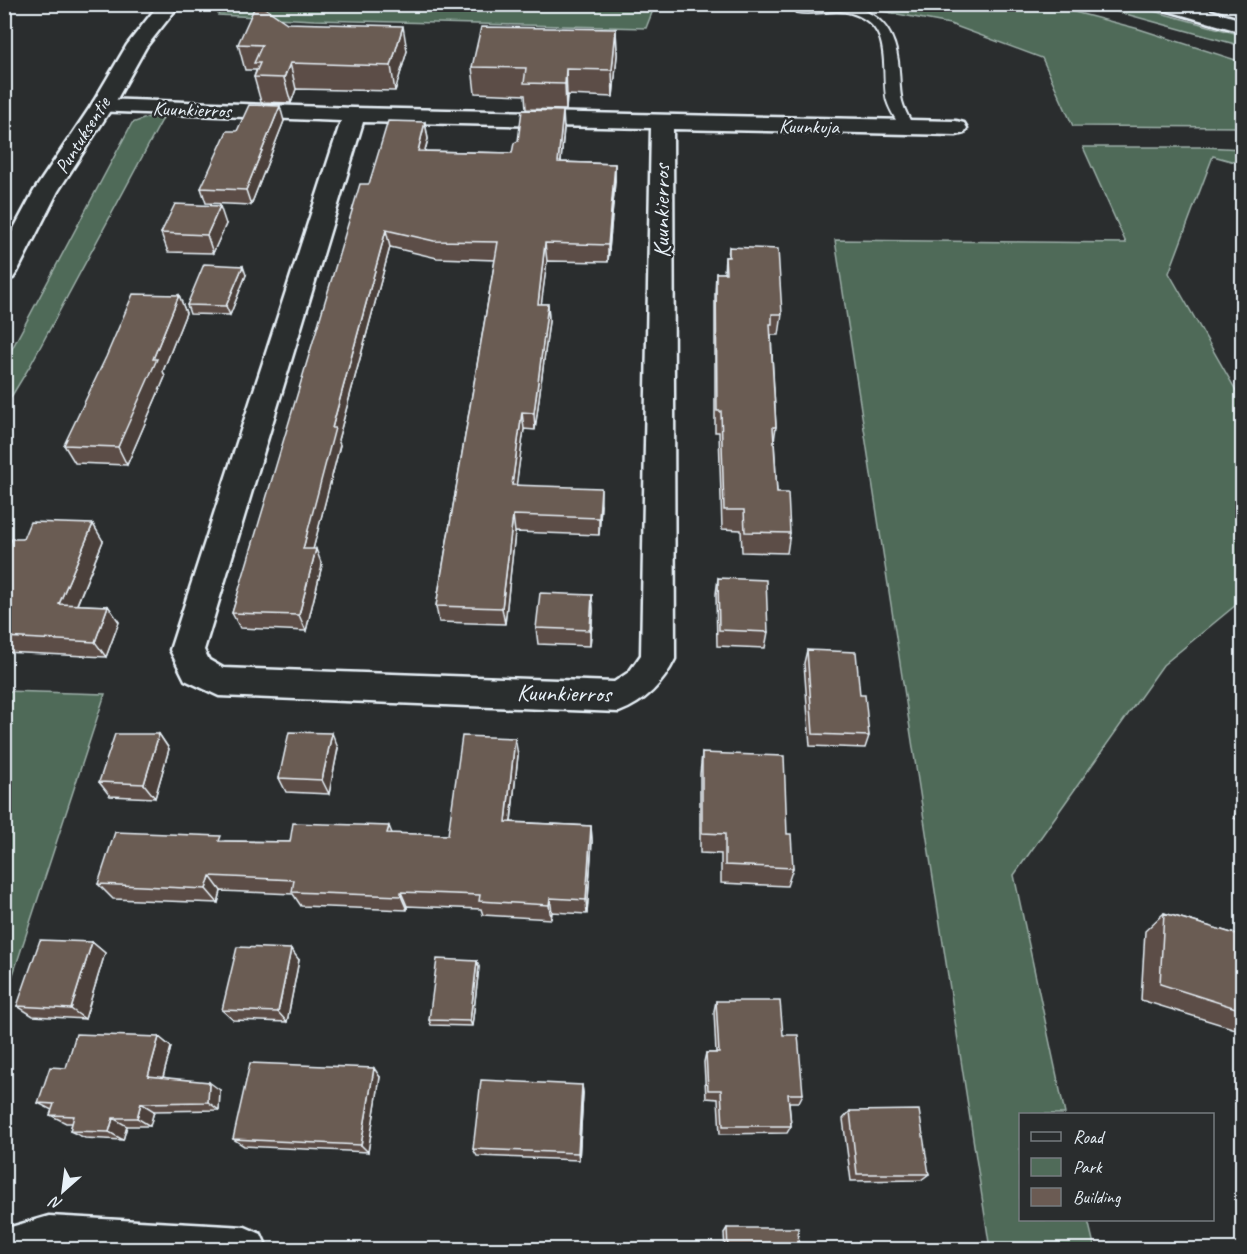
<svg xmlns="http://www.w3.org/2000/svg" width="1247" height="1254" font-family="Caveat,sans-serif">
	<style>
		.green { fill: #506b59; stroke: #9caea8; stroke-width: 1.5 }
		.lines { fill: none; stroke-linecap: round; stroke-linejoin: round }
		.service-casing { stroke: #e8f1f8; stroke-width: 4 }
		.minor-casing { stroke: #e8f1f8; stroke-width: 5 }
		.tertiary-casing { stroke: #e8f1f8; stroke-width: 5 }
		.secondary-casing { stroke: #e8f1f8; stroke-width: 5 }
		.service { fill: #2a2d2e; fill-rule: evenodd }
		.minor { fill: #2a2d2e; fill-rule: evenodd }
		.tertiary { fill: #2a2d2e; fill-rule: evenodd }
		.secondary { fill: #2a2d2e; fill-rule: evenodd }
		.wall { fill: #5c4e47; stroke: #e8f1f8; stroke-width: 1.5 }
		.shaded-wall { fill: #4b403a; stroke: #e8f1f8; stroke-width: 1.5 }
		.building { fill: #6b5b53; stroke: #e8f1f8; stroke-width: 1.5 }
		.labels { text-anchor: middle; stroke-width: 5; stroke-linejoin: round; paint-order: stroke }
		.far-street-label { font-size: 20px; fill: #e8f1f8; stroke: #2a2d2e }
		.street-label { font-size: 24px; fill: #e8f1f8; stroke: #2a2d2e }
	</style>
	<rect width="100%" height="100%" fill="#2a2d2e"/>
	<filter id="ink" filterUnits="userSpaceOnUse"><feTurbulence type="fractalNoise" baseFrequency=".0167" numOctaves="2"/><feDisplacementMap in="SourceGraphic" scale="12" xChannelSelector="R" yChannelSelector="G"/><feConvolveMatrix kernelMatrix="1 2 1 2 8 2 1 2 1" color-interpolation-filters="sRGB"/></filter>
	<g filter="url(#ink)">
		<path class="green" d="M223,4L655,5L646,28L314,20L218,15Z
			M850,5H1048L1139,29L1242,62V127L1073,126L1042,58L950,24Z
			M1093,5H1131L1242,35V46Z
			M149,117L163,118L30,366L5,407V362L132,123Z
			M1083,147H1205L1242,149V164L1213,156L1169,273L1242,401V600L1163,665L1014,875L1065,1114H1020V1220H1088L1095,1249H990L835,240L1126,243Z
			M5,691L105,694L5,999L4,691Z"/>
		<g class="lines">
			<defs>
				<path id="service" d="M800,5C846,2 891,4 898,61C902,93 896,97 914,127L912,130H902C897,121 890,111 887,101C880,69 895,26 851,13C833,8 814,16 796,12L794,9Z"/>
				<path id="minor" d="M102,99L354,108L956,121L964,123L967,128L964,133L956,135L673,129L675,659C663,684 645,702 619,712L219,696L185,680L170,650L341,121L94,111L91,106L94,101ZM363,122L651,128L641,655L629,672L614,682L223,668L209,660L204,650Z
					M49,1216L245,1227L261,1234L268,1250H4V1229Z"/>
				<path id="tertiary" d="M159,4H180L146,47L113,106L58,191L17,272L13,278L4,280V247L34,191L91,106L127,45Z"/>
				<path id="secondary" d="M1155,4H1189L1242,20V32L1158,8Z"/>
			</defs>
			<use href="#service" class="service-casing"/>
			<use href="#minor" class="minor-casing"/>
			<use href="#tertiary" class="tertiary-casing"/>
			<use href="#secondary" class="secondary-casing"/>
			<use href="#service" class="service"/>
			<use href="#minor" class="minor"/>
			<use href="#tertiary" class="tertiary"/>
			<use href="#secondary" class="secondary"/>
		</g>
		<path class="wall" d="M287,23L407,51L395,91L296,89L291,103L261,102L254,77L256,71V70H245L238,44Z
			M616,29L617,55L613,97L567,95L566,110L526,109L525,95L475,93L472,67Z
			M284,121L251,205L206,203L201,188L237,131Z
			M425,122L428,139L425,151L512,153L564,128L561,162L615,164V181L608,262L547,261L541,304H548L549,321L535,430L524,429L516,485L601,505L599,535L515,532L505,624L439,622L436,606L495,260L437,258L390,247L338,440L340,445L313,549L322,565L306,631L240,628L232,613L369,184Z
			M226,224L213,253L168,252L161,233Z
			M729,247L782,314L779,335H771L776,427L774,441L777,493L790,533L787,553L742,552L741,530L722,529L719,432H715V294L716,273H724L725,257H728Z
			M246,275L230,315L190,314L187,305Z
			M179,295L186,313L163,371L165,377L127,465L75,463L64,445Z
			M103,541L77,605L108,606L119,622L106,657L4,652V554Z
			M718,578L768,632L765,648L717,646L716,594Z
			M592,595L593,611L590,646L538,644L536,628Z
			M807,650L860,695L869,736L865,748L810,746L804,663Z
			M159,734L169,749L155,798L110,796L99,782Z
			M338,748L329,794L286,792L279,778Z
			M702,753L787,834L793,868L787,886L721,883V854L700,853V774Z
			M518,755L511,822L591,826L592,841L587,914L552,912L551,919L483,915L481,909L407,906V910L301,906L293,894L221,891L218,903L113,899L98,884L225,841L290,842L392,834L448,835Z
			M1242,785V822L1234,818Z
			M1164,913L1242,936V1031L1141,1000L1145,931Z
			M92,942L105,953L85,1019L33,1016L17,1006Z
			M299,960L287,1022L233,1020L222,1010Z
			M477,961L479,967L472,1026L431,1025L429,1020Z
			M716,1001L783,1035L803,1094L799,1102H789L791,1126L787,1133L720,1134L718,1099L706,1098L704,1062L706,1053H716L714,1011Z
			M159,1037L171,1047L163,1077L220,1090L219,1110L154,1111L150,1126H127L123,1140L85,1138L70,1131L72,1123H66L50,1115L52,1110L38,1103L66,1068Z
			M380,1077L368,1152L244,1146L233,1139Z
			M582,1085L583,1093L579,1160L477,1156L473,1149Z
			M850,1111L929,1174L921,1180L851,1181L843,1119Z
			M727,1228L799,1250H725L724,1233Z"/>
		<path class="shaded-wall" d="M403,26L407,51L395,91L391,66Z
			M616,29L617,55L613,97L612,70Z
			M290,63L296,89L291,103L284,78Z
			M566,69L567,95L566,110L565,84Z
			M280,106L284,121L251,205L246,190Z
			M563,111L564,128L559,180L558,162Z
			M425,122L428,139L420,168L418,151Z
			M615,164V181L608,262V245Z
			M220,206L226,224L213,253L207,235Z
			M386,230L390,247L338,440L340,445L309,565L303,549L332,428Z
			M545,243L547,261L539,321L538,304Z
			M243,266L246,275L230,315L226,306Z
			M179,295L186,313L163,371L165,377L127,465L118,447L153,359Z
			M548,304L549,321L535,430L534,413Z
			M522,412L524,429L514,502L512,485Z
			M601,488V505L599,535V518Z
			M513,515L515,532L505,624L502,608Z
			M93,524L103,541L70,621L59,604Z
			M316,549L322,565L306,631L299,615Z
			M592,595L593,611L590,646V630Z
			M108,606L119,622L106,657L95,642Z
			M332,733L338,748L329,794L322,780Z
			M159,734L169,749L155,798L144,784Z
			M515,738L518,755L509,838L506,822Z
			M389,826L395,841L387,833Z
			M591,826L592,841L587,914L586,900Z
			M210,876L221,891L218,903L206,889Z
			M401,892L407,906V910L401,896Z
			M550,898L552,912L551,919L549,905Z
			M92,942L105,953L85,1019L71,1009Z
			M291,949L299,960L287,1022L278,1012Z
			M477,961L479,967L472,1026L470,1021Z
			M159,1037L171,1047L161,1084L148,1076Z
			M374,1068L380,1077L368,1152L361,1145Z
			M209,1082L220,1090L219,1110L208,1102Z
			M582,1085L583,1093L579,1160L578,1153Z
			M141,1103L154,1111L150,1126L137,1118Z
			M113,1118L127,1126L123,1140L109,1132Z"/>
		<path class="building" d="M256,4H259L287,23L403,26L391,66L290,63L284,78L254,77L260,63H254L262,45L238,44Z
			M481,27L616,29L612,70L566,69L565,84L524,83L526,68L472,67Z
			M249,105L280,106L246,190L201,188L227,131H237Z
			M522,110L563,111L558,162L615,164L608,245L545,243L538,304H548L534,413L522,412L512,485L601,488L599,518L513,515L502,608L436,606L498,242L434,241L386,230L332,428H335L303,549H316L299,615L232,613L360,184H369L388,121L425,122L418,151L512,153L514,143L518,141Z
			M175,204L220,206L207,235L161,233Z
			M729,247L778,249L782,314H772V324H770L776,427H773L777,493H788L790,533L745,532L744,510H724L721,411H717L716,273H726L725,257H729Z
			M204,264L243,266L226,306L187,305Z
			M133,294L179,295L153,359H157L118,447L64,445L106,357Z
			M30,522L93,524L59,604L108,606L95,642L4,637V554L12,539H23Z
			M718,578L766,580L768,632L719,630Z
			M540,593L592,595L590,630L536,628Z
			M807,650L856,652L860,695H865L869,736L813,734Z
			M289,732L332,733L322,780L279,778Z
			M115,734H159L144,784L99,782Z
			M462,736L515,738L506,822L591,826L586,900L550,898L549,905L479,901L480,895L401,892V896L292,892L294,880L210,876L206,889L98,884L115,832L221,836L219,841L290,842L293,823L389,826L387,833L448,835Z
			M702,753L784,756L787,834H791L793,868L725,865V834L702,833Z
			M1164,913L1242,936V1010L1160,984Z
			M40,940L92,942L71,1009L17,1006Z
			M237,947L291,949L278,1012L222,1010Z
			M437,959L477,961L470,1021L429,1020Z
			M716,1001H780L783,1035H798L803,1094H788L791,1126H723L721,1090H708L706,1053H719Z
			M76,1034L159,1037L148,1076L209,1082L208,1102L141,1103L137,1118H113L109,1132L70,1131L74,1116L50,1115L54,1104L38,1103L50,1067L66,1068Z
			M250,1063L374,1068L361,1145L233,1139Z
			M481,1080L582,1085L578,1153L473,1149Z
			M919,1110L929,1174H857L850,1111Z
			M727,1228H798L799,1250H728Z"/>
	</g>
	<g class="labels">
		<g class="far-street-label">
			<text transform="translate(192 109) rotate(2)" y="7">Kuunkierros</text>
			<text transform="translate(809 126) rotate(1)" y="7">Kuunkuja</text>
			<text transform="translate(82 135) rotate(-58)" y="7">Puntuksentie</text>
		</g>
		<g class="street-label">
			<text transform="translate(661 211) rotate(-90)" y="8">Kuunkierros</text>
			<text transform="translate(564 693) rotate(1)" y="8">Kuunkierros</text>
		</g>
	</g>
	<rect width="1247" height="1254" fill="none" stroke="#2a2d2e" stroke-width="24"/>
	<rect x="12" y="12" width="1223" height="1230" fill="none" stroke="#e8f1f8" stroke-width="2" filter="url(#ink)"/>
	<rect x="1019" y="1113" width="195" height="108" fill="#2a2d2e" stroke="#767b7f" stroke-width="1.5"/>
	<rect x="1031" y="1132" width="30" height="9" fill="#2a2d2e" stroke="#767b7f" stroke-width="1.5"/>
	<text x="1073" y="1143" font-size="18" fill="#e8f1f8">Road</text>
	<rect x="1031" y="1158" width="30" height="18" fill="#506b59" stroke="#767b7f" stroke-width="1.5"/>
	<text x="1073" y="1173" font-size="18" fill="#e8f1f8">Park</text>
	<rect x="1031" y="1188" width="30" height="18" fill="#6b5b53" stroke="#767b7f" stroke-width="1.5"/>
	<text x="1073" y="1203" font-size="18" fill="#e8f1f8">Building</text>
	<g transform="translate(63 1191) rotate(208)" stroke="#2a2d2e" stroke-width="4.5" paint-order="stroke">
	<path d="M0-4.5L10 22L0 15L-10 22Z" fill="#e8f1f8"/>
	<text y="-9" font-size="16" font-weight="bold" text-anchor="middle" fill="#e8f1f8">N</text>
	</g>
</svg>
